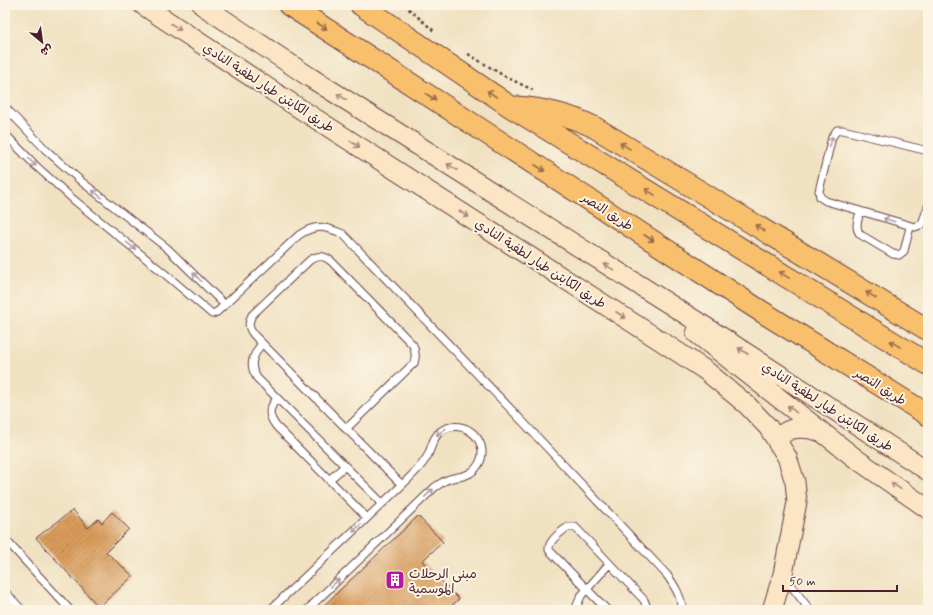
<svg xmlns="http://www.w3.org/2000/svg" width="933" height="615" font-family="Mynerve,'Playpen Sans Arabic',sans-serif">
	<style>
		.building { fill: url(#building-hatch) }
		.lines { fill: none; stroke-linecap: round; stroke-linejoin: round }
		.service-casing { stroke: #633c42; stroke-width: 9 }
		.secondary-casing { stroke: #633c42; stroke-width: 21 }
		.primary-casing { stroke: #633c42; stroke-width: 23 }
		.path { stroke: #633c42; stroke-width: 2.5; stroke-dasharray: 3 3; stroke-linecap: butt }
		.service { stroke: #fff; stroke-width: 7 }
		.secondary { stroke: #fce5c4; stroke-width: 19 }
		.primary { stroke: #f8bf6c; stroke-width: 21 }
		.oneway { stroke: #986748 }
		.oneway2 { stroke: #a38278 }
		.oneway3 { stroke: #ae9aa0 }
		.labels { text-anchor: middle; stroke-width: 4; stroke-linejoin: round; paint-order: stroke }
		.street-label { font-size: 13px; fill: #4a1f2b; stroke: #fcf5e5 }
		.poi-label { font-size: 13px; fill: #4a1f2b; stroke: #fcf5e5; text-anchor: start }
	</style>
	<defs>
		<pattern id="building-hatch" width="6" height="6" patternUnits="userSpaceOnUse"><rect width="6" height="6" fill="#d99c5b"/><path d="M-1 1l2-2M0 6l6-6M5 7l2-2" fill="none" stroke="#b27f4b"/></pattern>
	</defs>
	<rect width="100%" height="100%" fill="#fcf5e5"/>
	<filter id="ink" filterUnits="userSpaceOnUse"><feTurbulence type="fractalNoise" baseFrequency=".025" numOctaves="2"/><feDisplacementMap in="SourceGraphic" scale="8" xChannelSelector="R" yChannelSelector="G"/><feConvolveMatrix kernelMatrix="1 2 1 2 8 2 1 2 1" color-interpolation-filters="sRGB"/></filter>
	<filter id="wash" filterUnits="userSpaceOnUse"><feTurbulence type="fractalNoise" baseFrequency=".012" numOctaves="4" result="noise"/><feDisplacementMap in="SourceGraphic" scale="16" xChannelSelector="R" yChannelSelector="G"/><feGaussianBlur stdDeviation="0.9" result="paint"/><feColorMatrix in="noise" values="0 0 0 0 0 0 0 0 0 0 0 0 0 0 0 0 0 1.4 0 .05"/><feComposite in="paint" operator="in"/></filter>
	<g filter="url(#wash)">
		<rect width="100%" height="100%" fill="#f0e1c1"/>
		<g id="blocks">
			<path class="building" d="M73,510L88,528L98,519L102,523L112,512L129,529L106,552L133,576L99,607L36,538Z
				M418,516L443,542L422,561L459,599L447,610H319Z"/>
		</g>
	</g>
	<g filter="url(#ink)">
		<use href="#blocks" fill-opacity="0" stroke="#633c42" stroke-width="1"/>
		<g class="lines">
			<defs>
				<path id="service" d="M5,107L46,150L82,182L167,248L225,305
					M5,134L36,166L74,200L165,274L212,314L217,312L299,235C316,224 325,226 343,234L524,423L667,575C675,586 681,596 683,610
					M928,151L843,130H837L832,137L819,191L820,197L826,201L915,227L922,224L928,207
					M860,212C858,220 854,229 861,235L893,254L899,255L904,251L910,227
					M262,343C253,356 248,364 257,378L382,503
					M277,398C269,409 267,414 276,426L367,518
					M346,429L414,363C416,357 416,352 413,345L332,262C325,255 318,255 310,260L252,315C248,323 248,328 254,335L402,485
					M329,480L345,466
					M5,539L70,610
					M785,578L810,610
					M5,592L22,610
					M270,610L402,485C410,477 419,469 425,460C432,451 431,438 441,431C465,415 495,445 476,468C469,477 459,476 449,479C443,481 440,484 435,487L307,610
					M575,610L581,596L609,564
					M607,610L549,550C548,541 562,531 568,527H575L644,600L648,610"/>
				<path id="secondary" d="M143,5L271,90L661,341L705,370L747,405L768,427L787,457L795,482L797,502L783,574L772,610
					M202,5L308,76L720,336L928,471
					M696,333L855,458L928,509
					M778,444C781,424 807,427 821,432"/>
				<path id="primary" d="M289,5L756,308L928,415
					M361,5L511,107L928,364
					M517,107C545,109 569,115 594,127L928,330"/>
			</defs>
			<use href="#service" class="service-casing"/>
			<use href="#secondary" class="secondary-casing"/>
			<use href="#primary" class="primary-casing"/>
			<path class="path" d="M404,5L434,31
				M468,54L506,77L533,90"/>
			<use href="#service" class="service"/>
			<use href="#secondary" class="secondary"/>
			<use href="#primary" class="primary"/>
		</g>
		<defs><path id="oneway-shaft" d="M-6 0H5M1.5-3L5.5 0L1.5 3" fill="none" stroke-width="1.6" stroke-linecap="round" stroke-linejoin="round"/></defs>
		<g class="oneway">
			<use href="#oneway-shaft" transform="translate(322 26) rotate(33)"/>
			<use href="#oneway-shaft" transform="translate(492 94) rotate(-146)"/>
			<use href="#oneway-shaft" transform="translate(431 97) rotate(33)"/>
			<use href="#oneway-shaft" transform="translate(625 146) rotate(-149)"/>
			<use href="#oneway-shaft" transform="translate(540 168) rotate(33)"/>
			<use href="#oneway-shaft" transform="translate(650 192) rotate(-148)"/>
			<use href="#oneway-shaft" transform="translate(760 228) rotate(-149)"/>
			<use href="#oneway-shaft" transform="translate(649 238) rotate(33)"/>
			<use href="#oneway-shaft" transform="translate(784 275) rotate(-148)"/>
			<use href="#oneway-shaft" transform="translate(871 295) rotate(-149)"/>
			<use href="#oneway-shaft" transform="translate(895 344) rotate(-148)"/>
		</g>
		<g class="oneway2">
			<use href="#oneway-shaft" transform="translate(176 27) rotate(34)"/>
			<use href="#oneway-shaft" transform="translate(342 97) rotate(-148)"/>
			<use href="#oneway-shaft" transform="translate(355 144) rotate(33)"/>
			<use href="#oneway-shaft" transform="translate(452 167) rotate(-148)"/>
			<use href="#oneway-shaft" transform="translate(464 214) rotate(33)"/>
			<use href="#oneway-shaft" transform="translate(609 267) rotate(-148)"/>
			<use href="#oneway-shaft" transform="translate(621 315) rotate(33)"/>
			<use href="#oneway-shaft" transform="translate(743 351) rotate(-147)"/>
			<use href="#oneway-shaft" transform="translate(792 409) rotate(-141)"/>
			<use href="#oneway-shaft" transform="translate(896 486) rotate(-145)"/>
		</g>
		<g class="oneway3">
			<use href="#oneway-shaft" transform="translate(831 142) rotate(-75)"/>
			<use href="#oneway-shaft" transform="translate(32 162) rotate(45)"/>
			<use href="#oneway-shaft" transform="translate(97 194) rotate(-142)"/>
			<use href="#oneway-shaft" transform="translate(889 220) rotate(-163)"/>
			<use href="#oneway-shaft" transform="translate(131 246) rotate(39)"/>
			<use href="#oneway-shaft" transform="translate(197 277) rotate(-135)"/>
			<use href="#oneway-shaft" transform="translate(441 432) rotate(143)"/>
			<use href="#oneway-shaft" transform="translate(429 493) rotate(-44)"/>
			<use href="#oneway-shaft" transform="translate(357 528) rotate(136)"/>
			<use href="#oneway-shaft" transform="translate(335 583) rotate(-44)"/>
		</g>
	</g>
	<defs>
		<symbol id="building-square" viewBox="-11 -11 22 22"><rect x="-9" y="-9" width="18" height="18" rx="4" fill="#b5179e" stroke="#fcf5e5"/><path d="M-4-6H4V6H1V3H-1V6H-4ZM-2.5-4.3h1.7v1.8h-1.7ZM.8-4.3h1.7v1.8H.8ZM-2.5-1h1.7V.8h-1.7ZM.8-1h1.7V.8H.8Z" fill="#fff"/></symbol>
	</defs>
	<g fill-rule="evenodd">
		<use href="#building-square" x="384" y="569" width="22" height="22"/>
	</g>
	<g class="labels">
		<g class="street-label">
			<text transform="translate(269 87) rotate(33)" y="5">طريق الكابتن طيار لطفية النادي</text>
			<text transform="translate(608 211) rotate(33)" y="5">طريق النصر</text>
			<text transform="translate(541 263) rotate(33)" y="5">طريق الكابتن طيار لطفية النادي</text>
			<text transform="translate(881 386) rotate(32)" y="5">طريق النصر</text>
			<text transform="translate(828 406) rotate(33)" y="5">طريق الكابتن طيار لطفية النادي</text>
		</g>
		<g class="poi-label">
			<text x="409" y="578">مبنى الرحلات<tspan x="409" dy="15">الموسمية</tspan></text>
		</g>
	</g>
	<rect width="933" height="615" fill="none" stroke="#fcf5e5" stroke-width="20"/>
	<g transform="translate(42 42) rotate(151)" stroke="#fcf5e5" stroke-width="3" paint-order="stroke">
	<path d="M0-3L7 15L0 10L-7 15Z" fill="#4a1f2b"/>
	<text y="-6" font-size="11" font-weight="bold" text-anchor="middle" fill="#4a1f2b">ش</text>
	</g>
	<path d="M783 585v6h114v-6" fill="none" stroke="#4a1f2b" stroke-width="2"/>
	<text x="789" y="585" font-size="12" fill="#4a1f2b" stroke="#fcf5e5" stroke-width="3" paint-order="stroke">50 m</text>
</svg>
